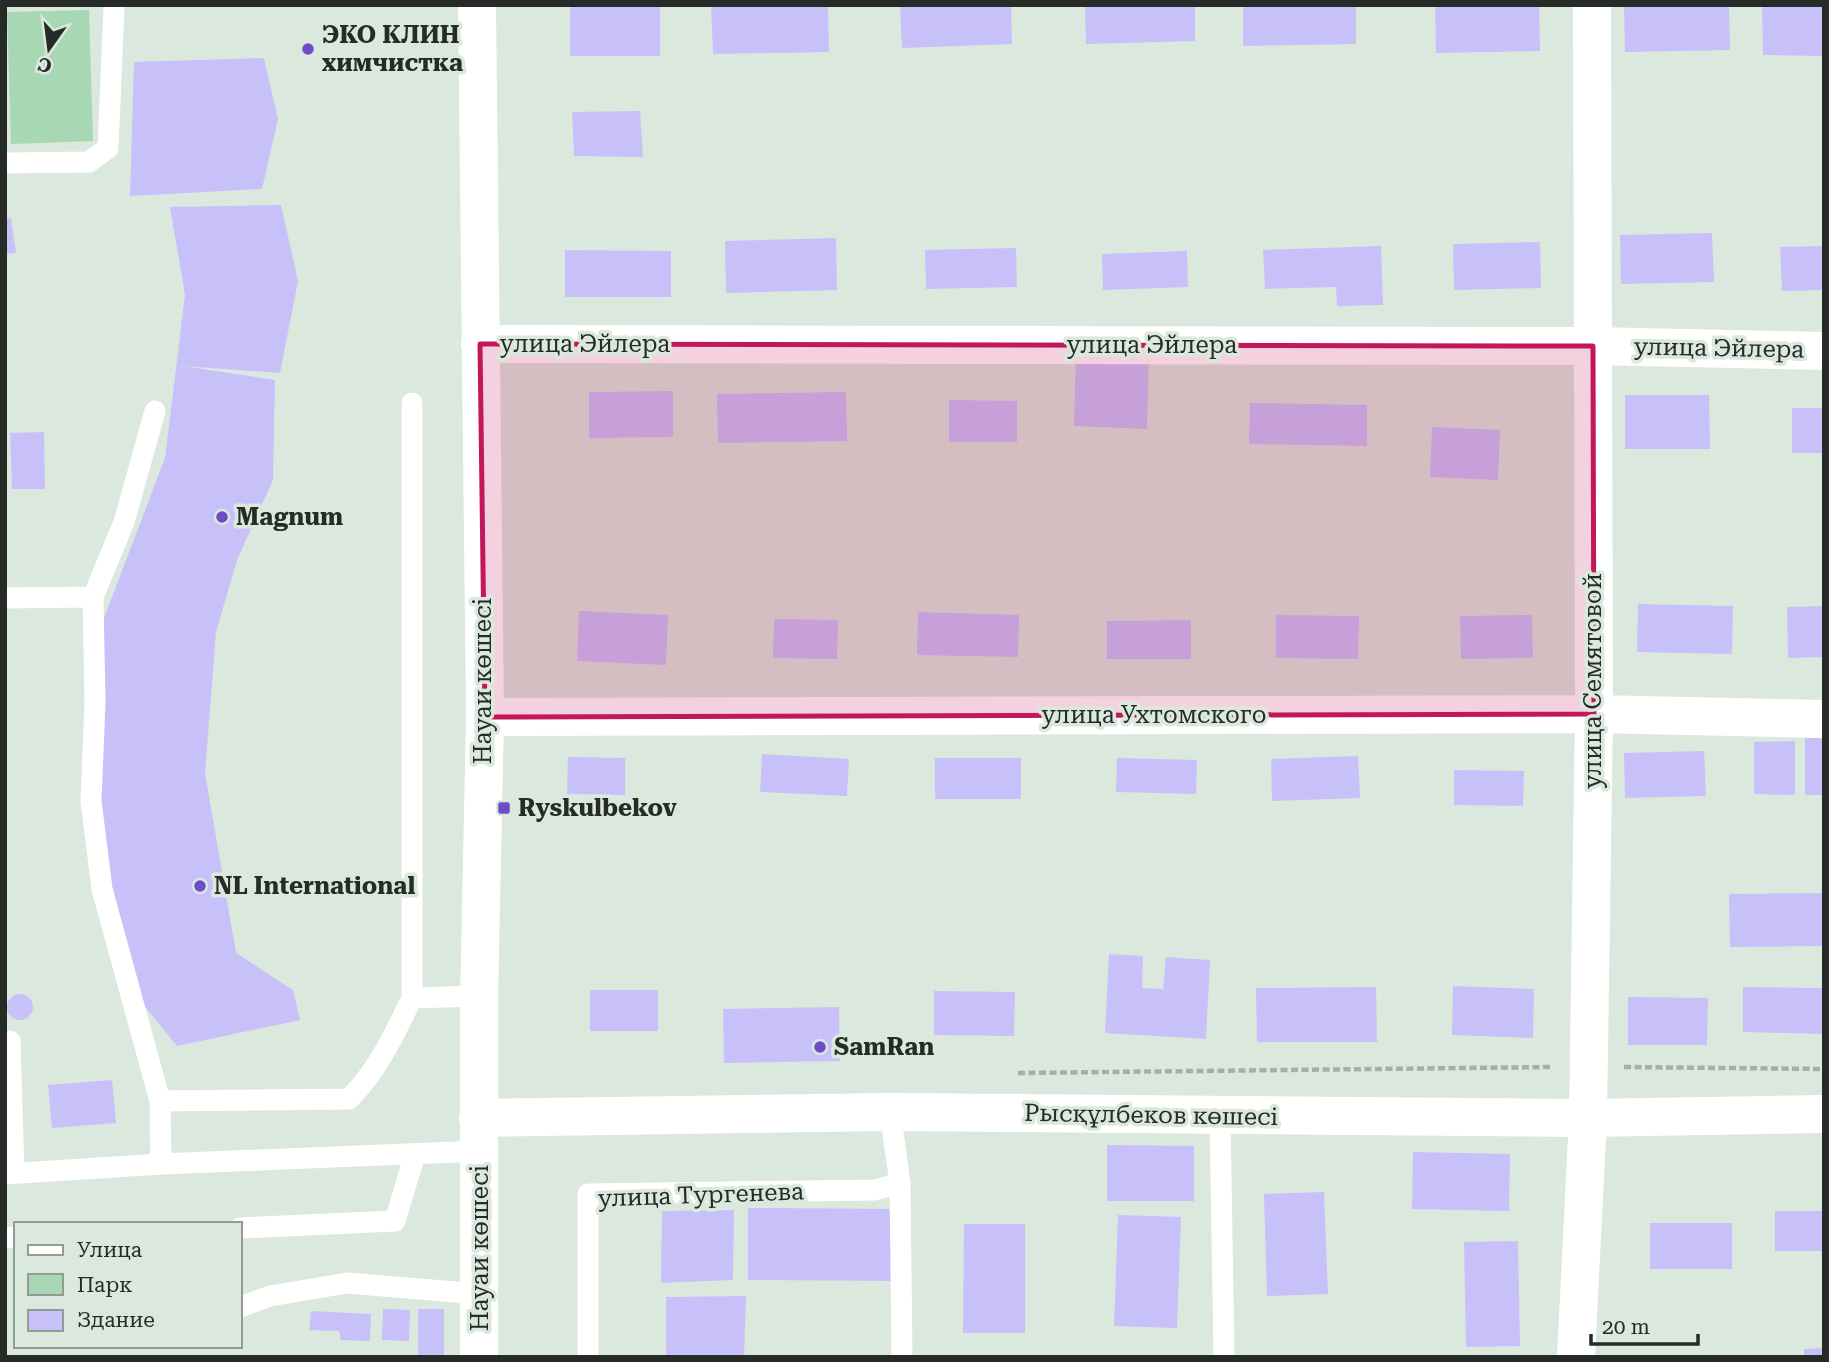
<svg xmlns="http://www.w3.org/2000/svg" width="1829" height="1362" font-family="'Roboto Serif',serif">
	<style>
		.green { fill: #a8d7b3 }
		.building { fill: #c8c1f9 }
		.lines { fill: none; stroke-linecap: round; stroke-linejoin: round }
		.path { stroke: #a4afa6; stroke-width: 4.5; stroke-dasharray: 7 3.5; stroke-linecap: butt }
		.service { stroke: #fff; stroke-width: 21 }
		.minor { stroke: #fff; stroke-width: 38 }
		.tertiary { stroke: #fff; stroke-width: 38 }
		.marked { fill: #c2185b; fill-opacity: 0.2; stroke: #c2185b; stroke-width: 5; stroke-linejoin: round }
		.poi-dot { fill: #6c4dc7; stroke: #dae8dd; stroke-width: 2.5 }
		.labels { text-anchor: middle; stroke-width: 7; stroke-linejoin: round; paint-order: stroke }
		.poi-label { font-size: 24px; font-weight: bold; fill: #262b27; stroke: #dae8dd; text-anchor: start }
		.street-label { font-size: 24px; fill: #262b27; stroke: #dae8dd }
	</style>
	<rect width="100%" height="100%" fill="#dae8dd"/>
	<path class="green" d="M89,10L93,141L11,144L7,12Z"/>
	<path class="building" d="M570,5H660V56H570Z
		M828,5L829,52L713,54L711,6Z
		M900,5H1011L1012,44L902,48Z
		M1085,5H1195V41L1086,44Z
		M1243,5H1356V44L1243,46Z
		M1435,5H1539L1540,51L1436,53Z
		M1624,5H1729L1730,50L1625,52Z
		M1762,5H1824V56L1763,55Z
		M264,58L278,119L262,189L130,196L134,62Z
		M640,111L643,157L574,156L572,112Z
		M281,205L298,281L280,373L183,366L275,380L273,480L237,560L216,632L205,773L236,953L293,990L300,1020L177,1046L129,987L98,829L104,618L165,458L185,295L170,207Z
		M11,218L16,253L5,254V219Z
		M1712,233L1714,282L1621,284L1620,235Z
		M836,238L837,290L726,293L725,241Z
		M1540,242L1541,288L1454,290L1453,244Z
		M1381,246L1383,305L1337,306L1336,287L1265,289L1263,250Z
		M1824,246V290L1782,291L1780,247Z
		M1016,248L1017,287L926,289L925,250Z
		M565,250L671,251V297H565Z
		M1187,251L1188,287L1103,290L1102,254Z
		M1076,353L1149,355L1147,429L1074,426Z
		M673,391V437L589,438V392Z
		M846,392L847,441L718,443L717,394Z
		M1625,395H1709L1710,449H1625Z
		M949,400L1017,401V442H949Z
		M1250,403L1367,405V446L1249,444Z
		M1792,408H1824V453H1792Z
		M1432,427L1500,430L1498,480L1430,477Z
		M44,432L45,489H12L10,433Z
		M1638,604L1733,606L1732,654L1637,652Z
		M1824,606V657L1788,658L1787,607Z
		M579,611L668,615L666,665L577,661Z
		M918,612L1019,615L1018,657L917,655Z
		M1276,615L1359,616L1358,659L1276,658Z
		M1532,615L1533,658L1461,659L1460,616Z
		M774,619L838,620L837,659L773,658Z
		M1191,620V659H1107V621Z
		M1805,738H1824V795H1805Z
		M1795,741V795L1754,794V742Z
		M1704,751L1706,796L1625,798L1624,753Z
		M762,754L849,759L847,796L760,792Z
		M1358,756L1360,798L1272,801L1271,759Z
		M568,757L625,758V795L567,794Z
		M935,758H1021V799H935Z
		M1117,758L1197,760L1196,794L1116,792Z
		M1454,770L1524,771L1523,806L1454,805Z
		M1824,893V946L1730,947L1729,894Z
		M1109,954L1143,956L1142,988L1163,989L1166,957L1210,960L1206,1039L1105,1033Z
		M1453,986L1534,989L1533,1038L1452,1035Z
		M1376,987L1377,1042H1257L1256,988Z
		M1743,987L1824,988V1034L1743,1032Z
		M590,990H658V1031H590Z
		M934,991L1015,992L1014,1036L934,1035Z
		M7 1007a13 13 0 1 1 26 0a13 13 0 1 1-26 0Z
		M1628,997L1708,998L1707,1045H1628Z
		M839,1007L840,1061L724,1063L723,1009Z
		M112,1080L116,1123L52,1128L48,1085Z
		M1107,1145L1194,1146V1201H1107Z
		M1413,1152L1510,1154L1509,1211L1412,1209Z
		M1324,1192L1328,1294L1267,1296L1264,1194Z
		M748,1208L900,1209L899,1281L748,1280Z
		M734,1210L733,1280L661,1283L662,1211Z
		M1775,1211H1824V1251H1775Z
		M1118,1215L1181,1217L1177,1328L1114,1326Z
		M1650,1223H1732V1269H1650Z
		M964,1224H1025V1333H963Z
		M1518,1241L1520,1346L1466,1347L1464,1242Z
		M746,1296L744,1357H666V1297Z
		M383,1309L410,1310L409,1341L382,1340Z
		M418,1309H444V1357H418Z
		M311,1311L371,1314L370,1341L341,1340L339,1331L309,1330Z
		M1824,1348V1357H1804V1349Z"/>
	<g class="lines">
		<path class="path" d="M1624,1067L1824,1069
			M1018,1073L1552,1067"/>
		<path class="service" d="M5,163L89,162L108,148L114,5
			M412,403V998L479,996
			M155,411L124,522L93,597L95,702L91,801L102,889L160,1101L349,1099C378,1070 394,1035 412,998
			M5,598L93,597
			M10,1041L14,1173
			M160,1101L161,1164
			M1220,1115L1224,1357
			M5,1174L161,1164L480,1151
			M900,1183L902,1357
			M240,1228L395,1221L415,1154
			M5,1238L16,1237
			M240,1307L270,1296L347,1283L480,1294
			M588,1357V1194L875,1190L900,1183L890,1112"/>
		<path class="minor" d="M480,344L1593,346L1824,351
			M485,717L1594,714L1824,719
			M1576,1357L1588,1118L1594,714L1592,5"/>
		<path class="tertiary" d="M477,5L485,717L479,1003V1357
			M478,1118L890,1112L1588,1118L1824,1114"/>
	</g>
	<path class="marked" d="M480,344L1593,346L1594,714L485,717Z"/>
	<g class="poi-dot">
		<circle cx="308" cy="49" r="7"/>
		<circle cx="222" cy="517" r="7"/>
		<rect x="497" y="801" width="14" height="14" rx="3.5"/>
		<circle cx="200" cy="886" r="7"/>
		<circle cx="820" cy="1047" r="7"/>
	</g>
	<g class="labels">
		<g class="poi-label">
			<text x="322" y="43">ЭКО КЛИН<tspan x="322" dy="28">химчистка</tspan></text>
			<text x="236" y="525">Magnum</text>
			<text x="518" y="816">Ryskulbekov</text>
			<text x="214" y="894">NL International</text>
			<text x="834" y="1055">SamRan</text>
		</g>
		<g class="street-label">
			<text x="585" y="352">улица Эйлера</text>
			<text x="1152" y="353">улица Эйлера</text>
			<text transform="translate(1719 348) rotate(1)" y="8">улица Эйлера</text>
			<text transform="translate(483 681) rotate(-90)" y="8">Науаи көшесі</text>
			<text transform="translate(1593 681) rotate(-90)" y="8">улица Семятовой</text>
			<text x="1154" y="723">улица Ухтомского</text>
			<text transform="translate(1151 1115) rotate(1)" y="8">Рысқұлбеков көшесі</text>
			<text transform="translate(701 1195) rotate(-2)" y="8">улица Тургенева</text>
			<text transform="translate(480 1248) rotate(-90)" y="8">Науаи көшесі</text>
		</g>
	</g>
	<rect width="1829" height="1362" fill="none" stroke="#262b27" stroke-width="14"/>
	<rect x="14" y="1222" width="228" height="126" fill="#dae8dd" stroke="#929c94" stroke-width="2"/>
	<rect x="28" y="1245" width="35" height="10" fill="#ffffff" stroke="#929c94" stroke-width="2"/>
	<text x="77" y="1257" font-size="21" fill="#262b27">Улица</text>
	<rect x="28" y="1274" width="35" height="21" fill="#a8d7b3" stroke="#929c94" stroke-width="2"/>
	<text x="77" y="1292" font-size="21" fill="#262b27">Парк</text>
	<rect x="28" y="1310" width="35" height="21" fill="#c8c1f9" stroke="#929c94" stroke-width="2"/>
	<text x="77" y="1327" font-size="21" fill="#262b27">Здание</text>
	<g transform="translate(49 49) rotate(194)" stroke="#dae8dd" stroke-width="5" paint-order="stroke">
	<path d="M0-5L12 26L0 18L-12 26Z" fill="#262b27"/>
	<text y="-10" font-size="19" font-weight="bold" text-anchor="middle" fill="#262b27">С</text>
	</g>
	<path d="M1591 1334v10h107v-10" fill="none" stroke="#262b27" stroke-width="3.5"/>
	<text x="1602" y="1334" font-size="21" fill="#262b27" stroke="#dae8dd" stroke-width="5" paint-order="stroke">20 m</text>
</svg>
